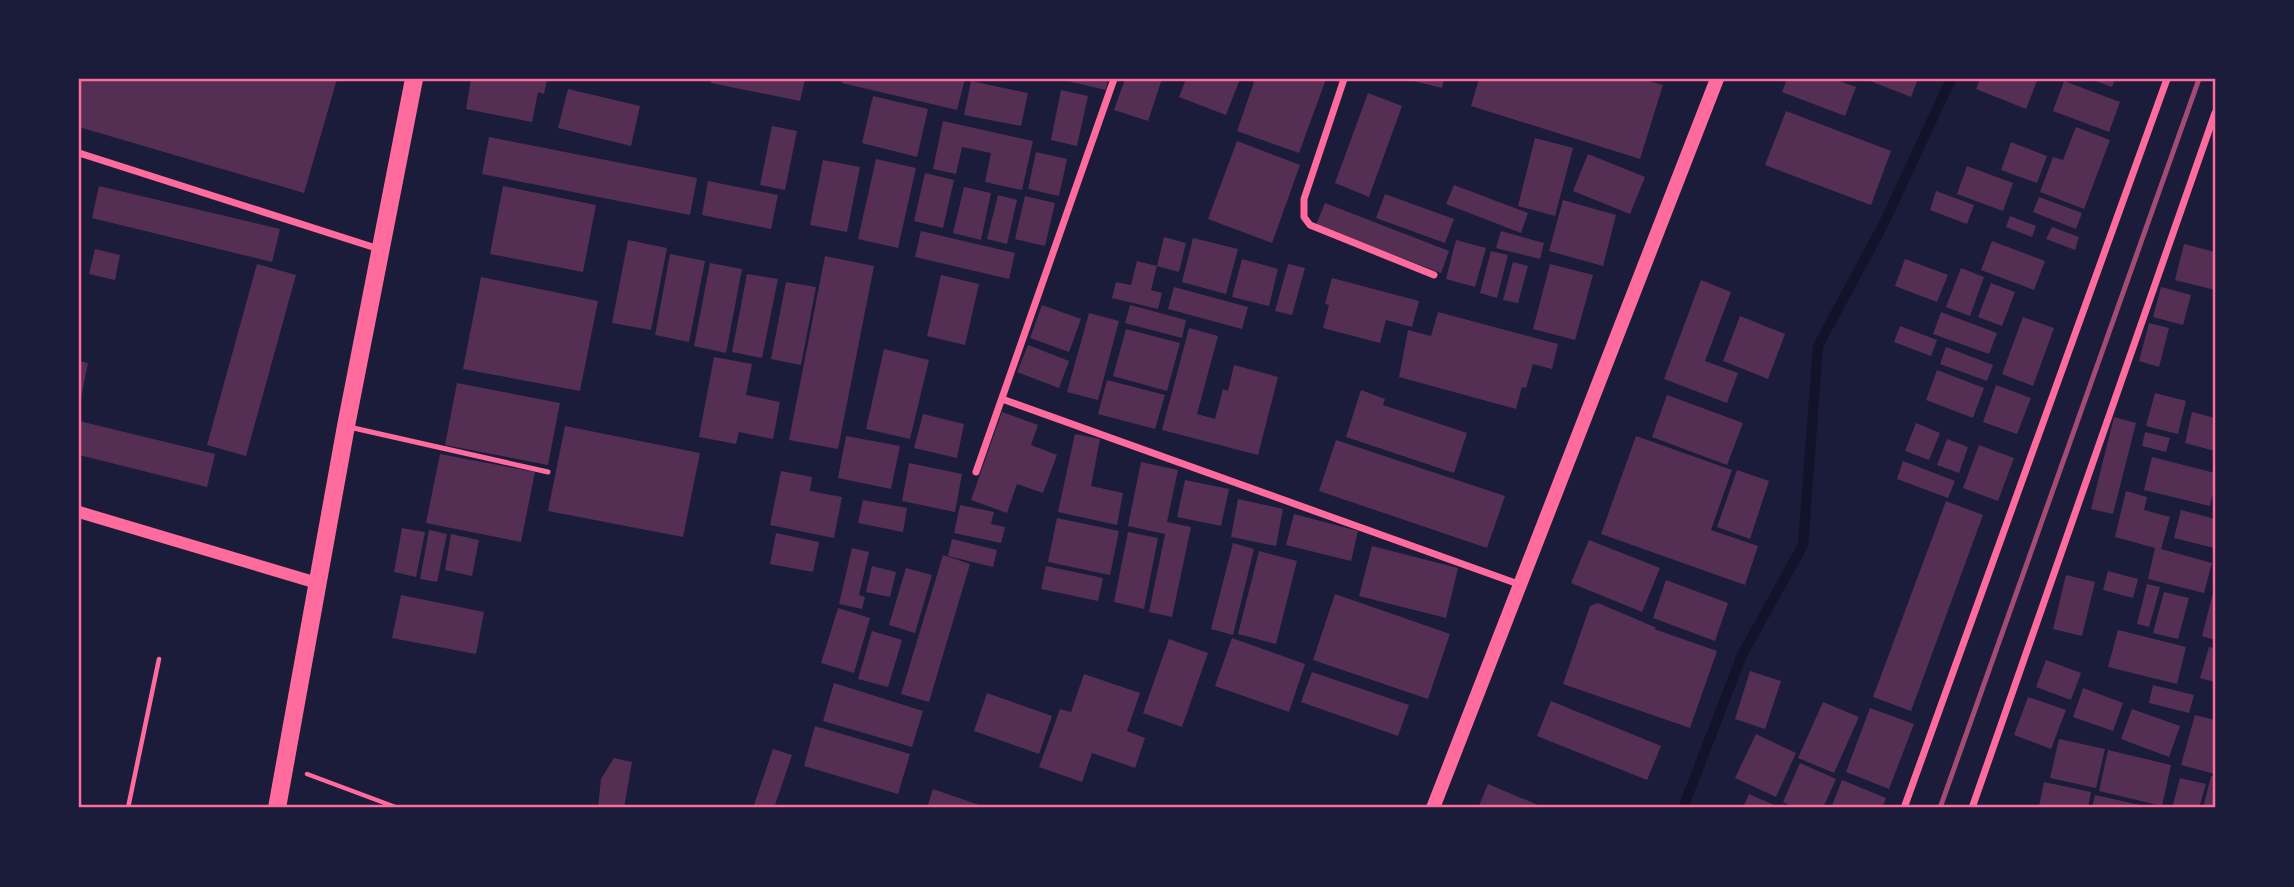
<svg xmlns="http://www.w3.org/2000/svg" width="2294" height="887" font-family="'DejaVu Sans',sans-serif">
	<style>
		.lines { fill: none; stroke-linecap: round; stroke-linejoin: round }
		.stream { stroke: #12122b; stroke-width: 10 }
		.building { fill: #542f53 }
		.path { stroke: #ff6b9d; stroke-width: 4.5 }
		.service { stroke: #ff6b9d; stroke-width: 5 }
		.minor { stroke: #ff6b9d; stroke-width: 7 }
		.tertiary { stroke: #ff6b9d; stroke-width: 12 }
		.secondary { stroke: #ff6b9d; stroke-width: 14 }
		.primary { stroke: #ff6b9d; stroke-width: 18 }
		.rail { stroke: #a44b75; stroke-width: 5 }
		.neatline { fill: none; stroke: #ff6b9d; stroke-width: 2.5 }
	</style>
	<rect width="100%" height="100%" fill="#1b1b3a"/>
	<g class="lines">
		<path class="stream" d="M1683,808L1742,655L1803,545L1818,346L1884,223L1951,79"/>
	</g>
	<path class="building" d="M79,79H337L304,193L79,127Z
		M471,79L480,81L481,79H547L544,94L538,92L532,122L466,109Z
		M712,79H805L800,101L711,83Z
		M843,79H965L957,110L842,83Z
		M1059,79H1108L1106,90Z
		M1125,79H1162L1148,121L1114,110Z
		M1186,79H1240L1226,115L1179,97Z
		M1255,79H1326L1299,153L1237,131Z
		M1405,79H1444L1442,88Z
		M1479,79H1642L1663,85L1640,159L1471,106Z
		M1787,79H1834L1856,87L1845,116L1782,92Z
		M1865,79H1918L1911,97Z
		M1980,79H2030L2037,81L2026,109L1976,89Z
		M2090,79H2115L2112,87Z
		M971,81L1028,93L1021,126L964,115Z
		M2064,81L2120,102L2109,132L2053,111Z
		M568,89L640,106L631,146L558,128Z
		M1061,90L1088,96L1077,146L1051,140Z
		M1368,93L1402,106L1369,197L1335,183Z
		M873,96L928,109L917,157L862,143Z
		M1786,111L1891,151L1871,205L1765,165Z
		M943,121L1033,141L1022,190L985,182L991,153L962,147L956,174L933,169Z
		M772,126L797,131L785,190L760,185Z
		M2076,127L2110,140L2084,209L2040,192L2053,157L2063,160Z
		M489,137L697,178L690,215L482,174Z
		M1535,138L1573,148L1555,216L1518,206Z
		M1237,141L1300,165L1272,243L1208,219Z
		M2011,142L2047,156L2037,183L2001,170Z
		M1036,152L1067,159L1059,196L1028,189Z
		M1588,154L1645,177L1630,214L1573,191Z
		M876,159L916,168L898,248L858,239Z
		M823,160L860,167L847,232L810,225Z
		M1967,166L2013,183L2003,211L1957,194Z
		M925,173L954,180L943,228L914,221Z
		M708,181L778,195L771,229L702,215Z
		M1454,185L1528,213L1521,233L1446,204Z
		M99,186L280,229L272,262L92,218Z
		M503,186L596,205L583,272L490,254Z
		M964,187L991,193L981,240L953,233Z
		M1936,191L1974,205L1967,224L1930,210Z
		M1385,194L1454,219L1445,243L1376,218Z
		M998,195L1017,200L1007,244L987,239Z
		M1025,196L1055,203L1045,246L1015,239Z
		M2039,197L2082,213L2076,229L2033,212Z
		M1563,200L1616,215L1603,266L1549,251Z
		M1325,203L1449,251L1441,273L1316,225Z
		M2010,216L2036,226L2032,237L2006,227Z
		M2052,227L2079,237L2075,250L2046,239Z
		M921,231L1015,253L1009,279L915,257Z
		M1501,231L1544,243L1540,259L1496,248Z
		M1164,237L1186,243L1179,272L1157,266Z
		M1193,238L1238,249L1226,294L1182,282Z
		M628,240L667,248L651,330L612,323Z
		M1456,240L1486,248L1475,287L1446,279Z
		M1992,241L2045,261L2034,290L1981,270Z
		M2184,244L2215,252V290L2175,280Z
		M95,249L120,255L115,280L89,274Z
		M1491,251L1508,255L1497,298L1480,293Z
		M670,254L705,261L689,342L655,335Z
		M825,256L874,266L838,449L789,440Z
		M1242,259L1278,269L1269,306L1232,297Z
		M1905,259L1948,275L1937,302L1895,286Z
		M1137,261L1157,266L1151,290L1162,293L1158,309L1112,298L1116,282L1131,285Z
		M1513,262L1528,266L1518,303L1503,300Z
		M710,263L742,269L726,353L694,346Z
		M257,264L296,275L246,456L207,445Z
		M1288,264L1305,268L1292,315L1275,311Z
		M1550,264L1593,275L1575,340L1533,329Z
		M1961,268L1984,277L1970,316L1946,307Z
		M747,274L778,279L762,358L732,352Z
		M941,275L979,284L965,345L927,336Z
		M481,277L598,301L580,391L463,369Z
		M1332,278L1419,301L1412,327L1386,320L1380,343L1323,328L1329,305L1325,304Z
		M1701,280L1731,292L1705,361L1738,373L1727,403L1664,379Z
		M786,282L816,287L801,365L771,359Z
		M1991,283L2015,292L2002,326L1978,317Z
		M1174,287L1248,307L1242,329L1168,309Z
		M2161,287L2191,295L2183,325L2153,317Z
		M1042,305L1081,319L1069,352L1030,338Z
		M1130,305L1186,320L1182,338L1125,323Z
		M1438,312L1558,344L1552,369L1533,364L1526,388L1522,387L1516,409L1399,377L1408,330L1431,336Z
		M1941,312L1997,333L1989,354L1933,334Z
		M1089,313L1119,321L1098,400L1067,392Z
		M1740,316L1785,334L1768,379L1723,361Z
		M2023,317L2054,328L2033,386L2002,374Z
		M2149,323L2169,328L2159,367L2139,361Z
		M1900,326L1937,340L1931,356L1894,342Z
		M1189,328L1218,336L1197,414L1215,419L1223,389L1228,391L1234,365L1278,377L1258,455L1162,430Z
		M1126,329L1180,343L1167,391L1113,376Z
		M1028,345L1069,361L1059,388L1017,372Z
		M1946,347L1993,365L1987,381L1940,364Z
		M884,349L929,360L910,439L866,429Z
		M714,357L752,364L746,395L780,402L773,439L739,432L736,444L699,437Z
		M79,361L88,363L80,402L79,401Z
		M1937,370L1984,388L1973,418L1926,400Z
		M1107,380L1165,395L1155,429L1098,414Z
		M457,383L560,403L548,465L445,445Z
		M1996,385L2031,398L2017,434L1983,422Z
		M1361,390L1385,399L1383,405L1467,433L1454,473L1346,437Z
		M2155,393L2186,401L2178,434L2146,426Z
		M1667,395L1743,423L1727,465L1652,437Z
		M1002,412L1038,425L1031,445L1057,455L1043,493L1017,484L1007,513L971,500Z
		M2192,412L2215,418V451L2185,443Z
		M923,414L964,424L957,458L914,448Z
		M2114,417L2136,423L2113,514L2091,509Z
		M79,421L215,454L207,487L79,455Z
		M1916,423L1940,433L1929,460L1905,451Z
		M565,426L700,453L683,537L548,511Z
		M2145,432L2170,438L2166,452L2142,446Z
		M1075,434L1100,439L1091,486L1123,493L1117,525L1058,512Z
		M846,436L900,446L891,489L838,478Z
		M1636,436L1732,470L1711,530L1758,546L1745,585L1601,534Z
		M1947,439L1968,447L1959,473L1937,465Z
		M1336,440L1505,496L1487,548L1319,491Z
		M1979,445L2014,458L1998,501L1963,488Z
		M440,454L535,472L521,542L426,523Z
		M2152,457L2215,473V485L2210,506L2144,490Z
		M1903,461L1955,481L1948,498L1897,479Z
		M1141,462L1178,470L1167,522L1191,527L1172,617L1149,612L1165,534L1128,526Z
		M909,463L962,474L955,512L902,501Z
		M1737,470L1769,481L1750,539L1717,527Z
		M781,471L812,477L810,491L842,497L834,538L770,525Z
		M1185,480L1229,489L1221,526L1177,517Z
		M2126,491L2147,497L2144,510L2170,517L2161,549L2212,563L2204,593L2148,579L2155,548L2115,537Z
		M1238,499L1283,509L1276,546L1231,537Z
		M863,500L907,508L903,532L858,523Z
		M1946,501L1983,515L1911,711L1873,697Z
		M960,505L994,512L991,524L1005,527L1001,543L954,533Z
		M2181,510L2215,519L2214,548L2174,538Z
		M1294,514L1358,531L1351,561L1286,545Z
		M1057,518L1119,531L1110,575L1048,562Z
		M402,528L425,532L416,577L394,572Z
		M429,530L447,534L437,582L420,579Z
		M1128,532L1158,538L1144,609L1114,602Z
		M776,533L819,542L813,572L770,564Z
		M451,534L479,540L472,576L445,570Z
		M952,539L997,550L993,567L948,556Z
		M1589,540L1660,568L1642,612L1571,583Z
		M1233,543L1254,549L1233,635L1211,629Z
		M1372,546L1458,568L1446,618L1359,596Z
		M852,548L869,552L859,595L865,597L862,609L839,604Z
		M1259,551L1297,561L1276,644L1238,634Z
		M943,555L970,564L929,702L901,694Z
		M872,566L896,572L890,597L866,592Z
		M1046,566L1103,578L1098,601L1041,589Z
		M906,568L932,575L915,633L889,625Z
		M2108,571L2138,579L2133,598L2103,590Z
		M2066,575L2095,582L2082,636L2053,629Z
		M1666,580L1728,603L1715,641L1653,618Z
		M2147,584L2160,587L2149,627L2137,624Z
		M2214,589H2215V640L2202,636Z
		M2164,592L2189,598L2178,639L2153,633Z
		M1335,594L1450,634L1428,699L1313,660Z
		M401,595L484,612L476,654L392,638Z
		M1598,603L1657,628L1654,629L1717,651L1690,728L1563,684L1590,606Z
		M838,608L870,618L854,673L821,663Z
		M2118,630L2186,647L2177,684L2108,667Z
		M872,631L902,640L888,687L858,679Z
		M1232,638L1305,664L1289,712L1215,686Z
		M1169,639L1208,653L1182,727L1143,713Z
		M2209,647L2215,648V682L2200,678Z
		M2046,660L2081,673L2071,700L2036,687Z
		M1750,671L1781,681L1765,729L1735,719Z
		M1312,672L1409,705L1398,736L1301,702Z
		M1084,674L1140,693L1127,731L1145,738L1135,768L1092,753L1082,782L1039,767L1060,709L1071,712Z
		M834,683L923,711L912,747L823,721Z
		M2153,685L2194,695L2189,713L2149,703Z
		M2083,688L2123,703L2113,731L2073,717Z
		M987,693L1052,716L1039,754L974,731Z
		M2028,697L2066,710L2051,749L2014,735Z
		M1551,701L1661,746L1647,780L1537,736Z
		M1823,702L1859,717L1834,773L1798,758Z
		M1870,708L1914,724L1889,789L1846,772Z
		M2132,709L2180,726L2169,757L2121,739Z
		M2195,715L2215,720V774L2181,765Z
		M815,726L910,754L898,794L804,766Z
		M1756,734L1796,753L1776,797L1735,778Z
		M2059,739L2105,749L2096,788L2050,778Z
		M773,749L792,755L774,808H753Z
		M2108,750L2171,765L2162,806L2099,791Z
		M614,758L632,762L624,808H598L601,779Z
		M1800,763L1836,779L1823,808H1795L1783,802Z
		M2211,776L2215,777V808H2203Z
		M2180,778L2206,784L2199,808H2172Z
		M1842,780L1886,798L1882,808H1831Z
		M2044,782L2091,792L2088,808H2050L2039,806Z
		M1488,784L1538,805L1536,808H1478Z
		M933,789L988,808H927Z
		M1749,794L1781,808H1743Z
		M2095,795L2140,805V808H2092Z"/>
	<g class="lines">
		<path class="path" d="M307,774L398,808
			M128,808L159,659"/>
		<path class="service" d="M349,427L548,472"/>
		<path class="minor" d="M1344,79L1304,199V217L1310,225L1434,275
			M79,153L379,249
			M1002,399L1521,585
			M976,472L1114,79
			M1904,808L2167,79
			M1972,808L2215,113"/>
		<path class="tertiary" d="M79,512L317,583"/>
		<path class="secondary" d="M1433,808L1717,79"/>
		<path class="primary" d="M277,808L346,426L414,79"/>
		<path class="rail" d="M1940,808L2199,79"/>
	</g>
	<rect width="2294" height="887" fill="none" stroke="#1b1b3a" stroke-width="161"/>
	<rect x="80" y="80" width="2134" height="726" class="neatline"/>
</svg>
